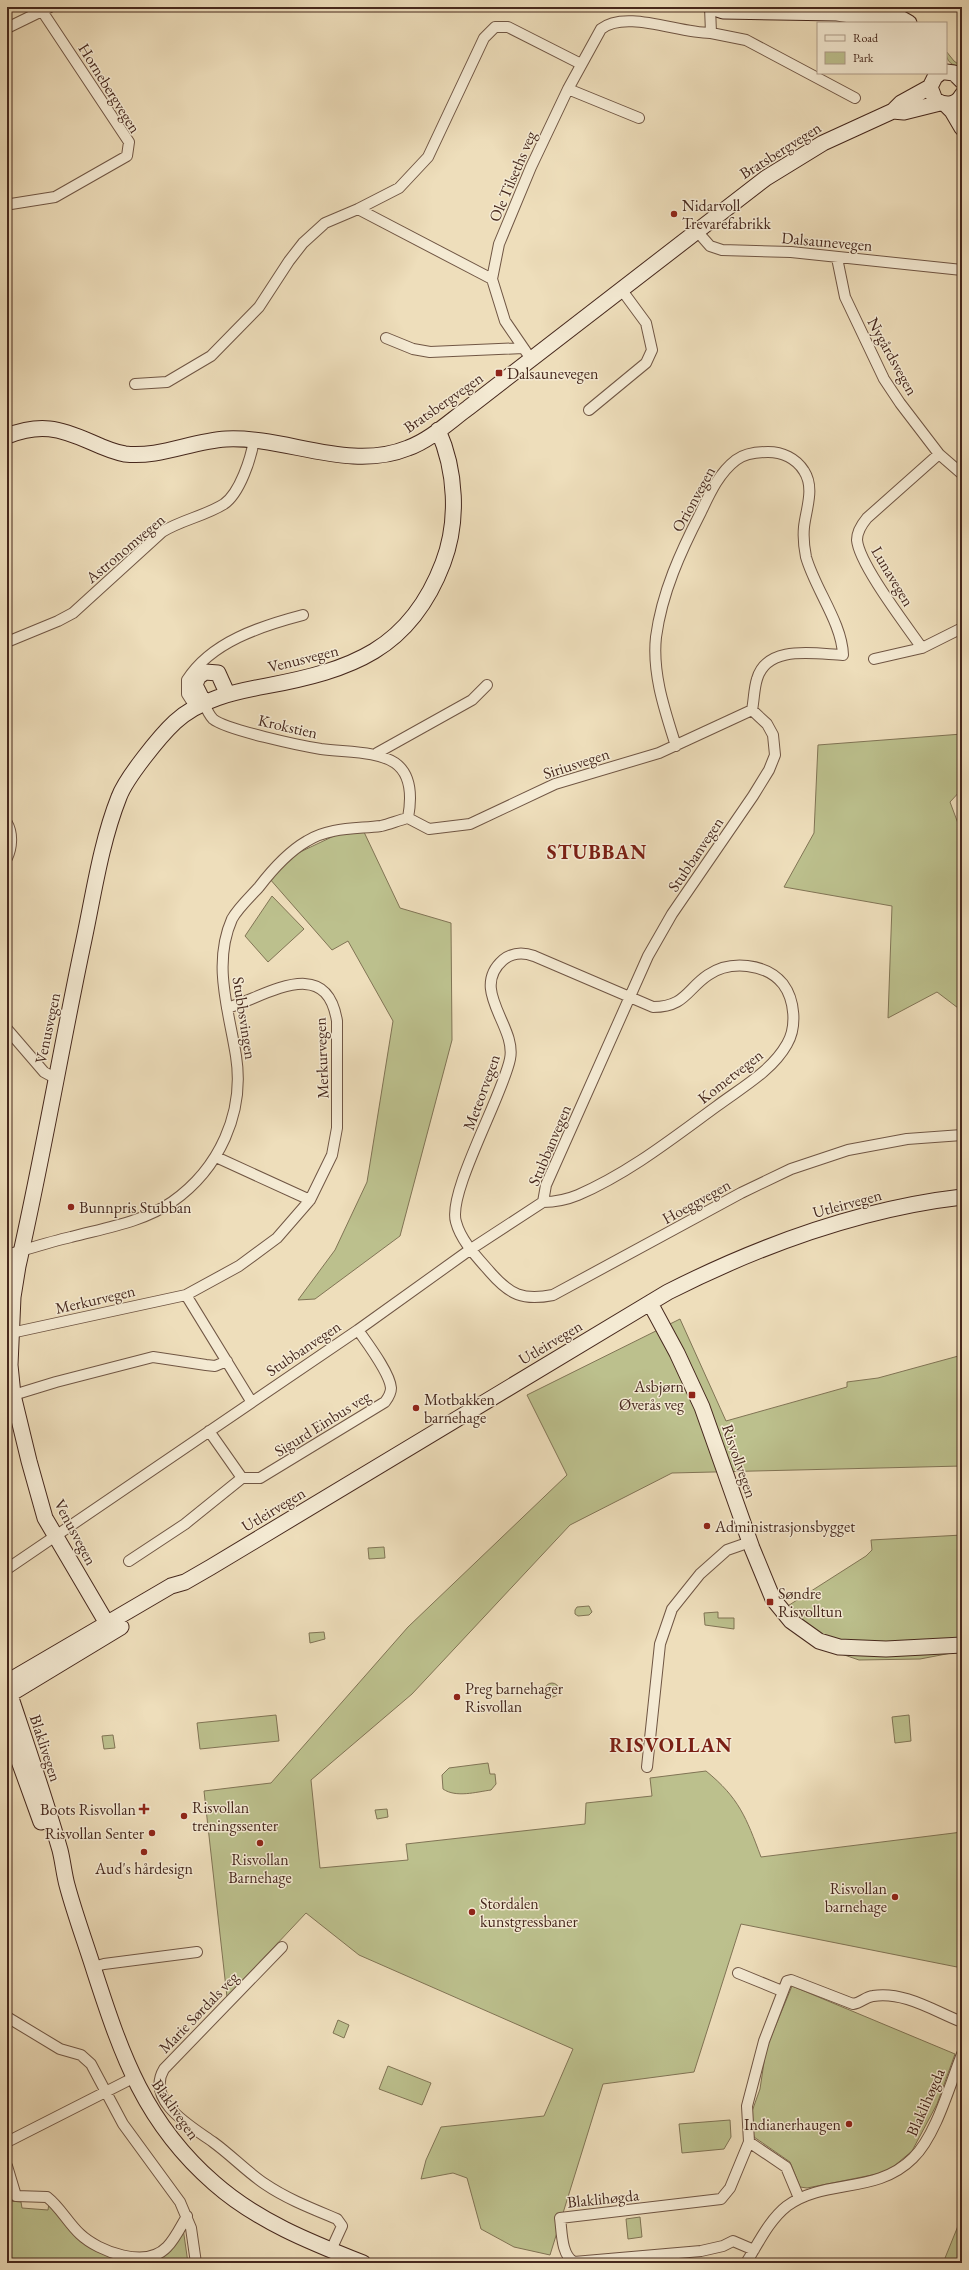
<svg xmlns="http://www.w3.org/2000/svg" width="969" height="2270" font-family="'EB Garamond',serif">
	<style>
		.green { fill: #bcc08d; stroke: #817455 }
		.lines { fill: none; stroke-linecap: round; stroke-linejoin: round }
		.stream { stroke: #788173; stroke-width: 2.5 }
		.street-casing { stroke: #705644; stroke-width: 12 }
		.secondary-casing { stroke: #46281d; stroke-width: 17 }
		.street { stroke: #f4ead3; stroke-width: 10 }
		.secondary { stroke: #f4ead3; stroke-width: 15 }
		.poi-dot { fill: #8f2418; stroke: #f4ead3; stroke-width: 1.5 }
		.labels { text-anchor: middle; stroke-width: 3; stroke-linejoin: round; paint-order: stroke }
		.street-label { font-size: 16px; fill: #46281d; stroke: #f4ead3 }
		.poi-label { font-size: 16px; fill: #46281d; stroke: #f4ead3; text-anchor: start }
		.district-label { font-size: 20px; font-weight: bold; letter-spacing: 1px; fill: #7a1f14; stroke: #f4ead3 }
	</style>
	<rect width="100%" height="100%" fill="#eedebb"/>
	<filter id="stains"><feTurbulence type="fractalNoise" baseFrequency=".005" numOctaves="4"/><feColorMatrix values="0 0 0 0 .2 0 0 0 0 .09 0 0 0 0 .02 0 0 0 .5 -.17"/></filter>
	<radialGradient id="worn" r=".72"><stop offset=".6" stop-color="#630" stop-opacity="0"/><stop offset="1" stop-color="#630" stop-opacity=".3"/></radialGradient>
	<path class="green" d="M946,51L954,61L962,67C952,66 946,62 946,51Z
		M962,734V789L950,802L962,834V1011L937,992L888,1018L892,906L784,887L814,833L818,745Z
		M364,832L400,908L451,923L452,1040L400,1236L315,1299L298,1300L335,1250L367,1182L393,1021L348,941L332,950L269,878L298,853L336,835Z
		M272,896L304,929L268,962L245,936Z
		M680,1319L726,1421L847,1387V1382L878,1378L962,1355V1466L672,1473L570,1525L412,1694L311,1780L320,1868L408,1860L406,1844L585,1824L586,1803L652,1796L650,1778L706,1771C739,1798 746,1817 761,1857L962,1832V1968L741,1924L694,2072L603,2084L550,2255L514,2247L481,2229L467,2178L453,2173L421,2179L426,2160L441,2127L544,2116L573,2049L359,1955L306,1913L227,1997L204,1791L271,1783L408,1627L567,1475L527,1395Z
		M962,1535V1651L920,1659L859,1660L818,1646L783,1609L866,1556L872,1550L871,1540Z
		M384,1547L385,1558L369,1559L368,1548Z
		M589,1606L592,1612L589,1615L578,1616L575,1614V1610L577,1607Z
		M718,1612V1618H734V1629L705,1625L704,1613Z
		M324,1632L325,1639L310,1643L309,1633Z
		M545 1690a7 7 0 1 1 14 0a7 7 0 1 1-14 0Z
		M276,1715L279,1741L200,1749L197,1723Z
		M909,1715L911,1741L895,1743L892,1717Z
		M113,1735L115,1748L104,1749L102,1736Z
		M488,1763L490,1774H495L496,1784L491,1790C476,1792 456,1798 443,1789L442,1775L449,1768Z
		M387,1809L388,1817L377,1819L375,1810Z
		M792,1986L955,2054L937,2104L912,2151L887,2172L807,2188L800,2187L790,2162L754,2137L750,2117L760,2089L766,2049Z
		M338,2020L349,2025L344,2038L333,2033Z
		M388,2066L431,2083L422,2105L379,2089Z
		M730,2120L731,2137L724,2149L682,2153L679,2124Z
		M10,2201L21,2202L22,2208L48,2210L49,2203L73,2233L148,2261L183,2228L188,2263H7V2218L11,2209Z
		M962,2216V2263H943Z
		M640,2217L642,2237L628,2239L626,2219Z"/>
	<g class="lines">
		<path class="stream" d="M7,2258L18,2263"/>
		<defs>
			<path id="street" d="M7,28L50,7
				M711,33L746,40L855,98
				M568,89L639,118
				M11,204L55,197L127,156L129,142L42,11
				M358,209L492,279
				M696,230L710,246L722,250L791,252L962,270
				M837,258L845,297L884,379L900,403L939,454L962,474
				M386,338L413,349L430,352L523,348
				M531,359L505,321L492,279L499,244L531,167L568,89L601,29C626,9 680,34 711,33L710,7
				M135,384L167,382L211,356L259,307L289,261L303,243L325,223L358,209L399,188L428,157L484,38L495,27H508L581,64
				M589,410L646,363L652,350L646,323L621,289
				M7,642L58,621L73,613L162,532C181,520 205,516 224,504C240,493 251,458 254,440
				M922,648C906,625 859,564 857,540C857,531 862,524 867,518L939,454
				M874,659L922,648L962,628
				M196,708L187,694V680C211,642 261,626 303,615
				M676,746C665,711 652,674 656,637C662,592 681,551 701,512C710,493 719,473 736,460C744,454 758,452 768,452C782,452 796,458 804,471C815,488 806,509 804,527C803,537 804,547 806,557C815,589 842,623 843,655C815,654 767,644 757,679C754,688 754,700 752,710
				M377,753L472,700L487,685
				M408,818L429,829L470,824L555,784L659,753L752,710
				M7,823C13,833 12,848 7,858
				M7,1029L44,1072L55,1078
				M216,1157L310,1200
				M543,1202C555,1202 566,1200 578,1195C629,1173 673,1138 717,1106C741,1088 772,1071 787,1044C797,1027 795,1000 783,984C766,963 730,960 708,975C687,989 685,1007 653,1007L534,956C523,952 513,952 503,960C469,990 517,1026 510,1059C503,1095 447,1193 456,1222C461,1241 477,1257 490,1272C510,1295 523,1301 553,1295L741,1193L791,1169L848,1150L907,1139L962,1135
				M7,1255C28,1249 49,1242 71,1237C105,1228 143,1222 172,1202C219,1169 245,1113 236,1056C229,1011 212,964 232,919C238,908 251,896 259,887C272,870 288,852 307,841C329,827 356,829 381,826C390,824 399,820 408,818C421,747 371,755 321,749C302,746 226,730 213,719C209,715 206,708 204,703
				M186,1295L251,1401
				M11,1333L186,1295L239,1266L277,1238L310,1200L332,1155L337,1128V1021C326,953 265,997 227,1008
				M7,1397L56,1382L153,1357L206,1365L215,1366L227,1361
				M209,1431L242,1478H260L385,1402C388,1398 391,1394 391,1388C390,1373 367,1343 358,1330
				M129,1561L185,1524L242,1478
				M7,1569L358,1330L471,1249L543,1202L546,1185L648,956L672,914L753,796L769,770L775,755L773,735L767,724L752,710
				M647,1767L660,1644L672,1609L700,1574L727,1550L750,1542
				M282,1947L164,2069C145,2101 192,2127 213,2142C231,2155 247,2172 265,2184C287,2199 313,2209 337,2219L342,2226L331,2250
				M93,1967L104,1964L197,1952
				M738,1973L782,1991
				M7,2017L60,2049L81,2055L91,2064L123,2124L180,2202L191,2228L196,2263
				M7,2142L133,2078
				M749,2142L747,2106L764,2041L787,1981L791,1980L853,2004C861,2003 865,1997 873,1996C904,1991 934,2011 962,2022
				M7,2166L16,2196L47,2197C60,2207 68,2223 80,2234C99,2252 146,2269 167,2247C175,2239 181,2226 187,2216
				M754,2250L733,2241L723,2246L701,2251L574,2262C561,2255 562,2231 560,2218L721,2199L730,2188L749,2142L786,2167L799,2198
				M746,2263C758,2244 769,2220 787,2206C825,2178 876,2195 913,2158C936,2136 950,2084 962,2054"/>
			<path id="secondary" d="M711,7L723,11L837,13L872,18L886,23
				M874,7L888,11L909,23
				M946,72L954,73L962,81
				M940,73L935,77L930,87L935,100C945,106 956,106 962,95
				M946,105L952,111L962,128
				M893,111L904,112L940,103
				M7,436C40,423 59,428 91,442C102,447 113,452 125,454C159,458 192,441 226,439C286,436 349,472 408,448C430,440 449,422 468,408L766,178L823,143L893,111L901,103L930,87
				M204,703L195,685L198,677L205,672L218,673L227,693
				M650,1303L677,1353L702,1407L752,1548L773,1599L791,1621L819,1641L839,1647L886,1649L962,1645
				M112,1632L45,1518L29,1461L13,1395L10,1365L13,1297L18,1266C42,1161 60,1054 82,949C93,899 100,845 119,797C126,778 160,736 175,722C200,699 234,692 266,686C351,670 410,650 443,563C459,521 456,470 438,430
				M7,1682L171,1586L185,1582L211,1567L668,1292C761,1245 858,1209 962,1197
				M7,1692L10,1695C27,1746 45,1798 60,1850C63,1862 64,1874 67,1885C75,1915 86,1944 95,1973C122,2056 145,2123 214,2183C257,2221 310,2242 363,2263
				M7,1696L121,1627
				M7,1728L41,1822"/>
		</defs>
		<use href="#street" class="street-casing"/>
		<use href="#secondary" class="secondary-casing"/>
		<use href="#street" class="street"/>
		<use href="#secondary" class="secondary"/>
	</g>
	<g class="poi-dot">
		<circle cx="674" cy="214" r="4"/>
		<rect x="495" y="369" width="8" height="8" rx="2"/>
		<circle cx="71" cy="1207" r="4"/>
		<rect x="688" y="1391" width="8" height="8" rx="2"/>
		<circle cx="416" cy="1408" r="4"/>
		<circle cx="707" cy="1526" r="4"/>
		<rect x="766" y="1598" width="8" height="8" rx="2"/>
		<circle cx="457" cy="1697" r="4"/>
		<path d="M142 1803h4v4h4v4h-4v4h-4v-4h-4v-4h4z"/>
		<circle cx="184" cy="1816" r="4"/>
		<circle cx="152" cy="1833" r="4"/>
		<circle cx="260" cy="1843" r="4"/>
		<circle cx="144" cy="1852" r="4"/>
		<circle cx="895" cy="1897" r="4"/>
		<circle cx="472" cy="1912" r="4"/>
		<circle cx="849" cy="2124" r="4"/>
	</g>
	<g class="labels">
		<g class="street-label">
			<text transform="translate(110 88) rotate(58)" y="6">Hornebergvegen</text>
			<text transform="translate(780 150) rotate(-32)" y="6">Bratsbergvegen</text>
			<text transform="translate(512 176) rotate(-67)" y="6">Ole Tilseths veg</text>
			<text transform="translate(827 241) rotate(5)" y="6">Dalsaunevegen</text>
			<text transform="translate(893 356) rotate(61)" y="6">Nygårdsvegen</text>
			<text transform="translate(443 402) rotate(-35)" y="6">Bratsbergvegen</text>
			<text transform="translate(693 499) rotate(-61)" y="6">Orionvegen</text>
			<text transform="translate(125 548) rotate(-40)" y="6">Astronomvegen</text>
			<text transform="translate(893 576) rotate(59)" y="6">Lunavegen</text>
			<text transform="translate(303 658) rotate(-14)" y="6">Venusvegen</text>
			<text transform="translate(288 726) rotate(13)" y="6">Krokstien</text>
			<text transform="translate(576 763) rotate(-18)" y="6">Siriusvegen</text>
			<text transform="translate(695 854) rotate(-56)" y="6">Stubbanvegen</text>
			<text transform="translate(245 1018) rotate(81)" y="6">Stubbsvingen</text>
			<text transform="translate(47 1028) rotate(-78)" y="6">Venusvegen</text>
			<text transform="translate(321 1058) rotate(-92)" y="6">Merkurvegen</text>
			<text transform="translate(730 1076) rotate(-38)" y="6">Kometvegen</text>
			<text transform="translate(481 1092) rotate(-70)" y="6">Meteorvegen</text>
			<text transform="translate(549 1145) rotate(-67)" y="6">Stubbanvegen</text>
			<text transform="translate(696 1201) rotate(-29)" y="6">Hoeggvegen</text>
			<text transform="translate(847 1203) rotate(-15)" y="6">Utleirvegen</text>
			<text transform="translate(95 1299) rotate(-13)" y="6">Merkurvegen</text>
			<text transform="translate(550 1342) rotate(-31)" y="6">Utleirvegen</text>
			<text transform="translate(303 1348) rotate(-34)" y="6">Stubbanvegen</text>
			<text transform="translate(322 1423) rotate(-32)" y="6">Sigurd Einbus veg</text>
			<text transform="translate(740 1461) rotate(71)" y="6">Risvollvegen</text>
			<text transform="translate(273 1509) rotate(-31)" y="6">Utleirvegen</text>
			<text transform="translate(76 1532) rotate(62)" y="6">Venusvegen</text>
			<text transform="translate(46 1748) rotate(72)" y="6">Blaklivegen</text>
			<text transform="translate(198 2012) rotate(-46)" y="6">Marie Sørdals veg</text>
			<text transform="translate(925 2102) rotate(-66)" y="6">Blaklihøgda</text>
			<text transform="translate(176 2109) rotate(55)" y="6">Blaklivegen</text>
			<text transform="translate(603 2198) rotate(-6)" y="6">Blaklihøgda</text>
		</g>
		<g class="poi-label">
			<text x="682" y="211">Nidarvoll<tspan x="682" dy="18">Trevarefabrikk</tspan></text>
			<text x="507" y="379">Dalsaunevegen</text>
			<text x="79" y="1213">Bunnpris Stubban</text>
			<text x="684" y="1392" text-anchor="end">Asbjørn<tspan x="684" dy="18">Øverås veg</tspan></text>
			<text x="424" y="1405">Motbakken<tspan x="424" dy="18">barnehage</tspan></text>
			<text x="715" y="1532">Administrasjonsbygget</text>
			<text x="778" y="1599">Søndre<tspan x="778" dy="18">Risvolltun</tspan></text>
			<text x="465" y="1694">Preg barnehager<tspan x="465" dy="18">Risvollan</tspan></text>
			<text x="192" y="1813">Risvollan<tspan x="192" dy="18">treningssenter</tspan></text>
			<text x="136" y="1815" text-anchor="end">Boots Risvollan</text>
			<text x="144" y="1839" text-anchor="end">Risvollan Senter</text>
			<text x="260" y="1865" text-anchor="middle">Risvollan<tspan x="260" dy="18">Barnehage</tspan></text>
			<text x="144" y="1874" text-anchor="middle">Aud's hårdesign</text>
			<text x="887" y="1894" text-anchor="end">Risvollan<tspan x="887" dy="18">barnehage</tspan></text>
			<text x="480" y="1909">Stordalen<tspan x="480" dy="18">kunstgressbaner</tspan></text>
			<text x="841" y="2130" text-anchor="end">Indianerhaugen</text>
		</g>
		<g class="district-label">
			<text x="597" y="859">STUBBAN</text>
			<text x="671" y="1752">RISVOLLAN</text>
		</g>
	</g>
	<rect width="969" height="2270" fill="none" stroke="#eedebb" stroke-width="24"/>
	<rect x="8" y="8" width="953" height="2254" fill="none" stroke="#46281d" stroke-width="2"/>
	<rect x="12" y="12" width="945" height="2246" fill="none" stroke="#46281d"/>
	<rect x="817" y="22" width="130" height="52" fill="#f4ead3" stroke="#ae9c8a"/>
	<rect x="825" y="35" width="20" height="6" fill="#f4ead3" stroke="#ae9c8a"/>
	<text x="853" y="42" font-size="12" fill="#46281d">Road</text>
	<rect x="825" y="52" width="20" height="12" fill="#bcc08d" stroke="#ae9c8a"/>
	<text x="853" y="62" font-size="12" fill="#46281d">Park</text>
	<rect width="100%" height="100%" filter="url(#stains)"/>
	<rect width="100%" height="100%" fill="url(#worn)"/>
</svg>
